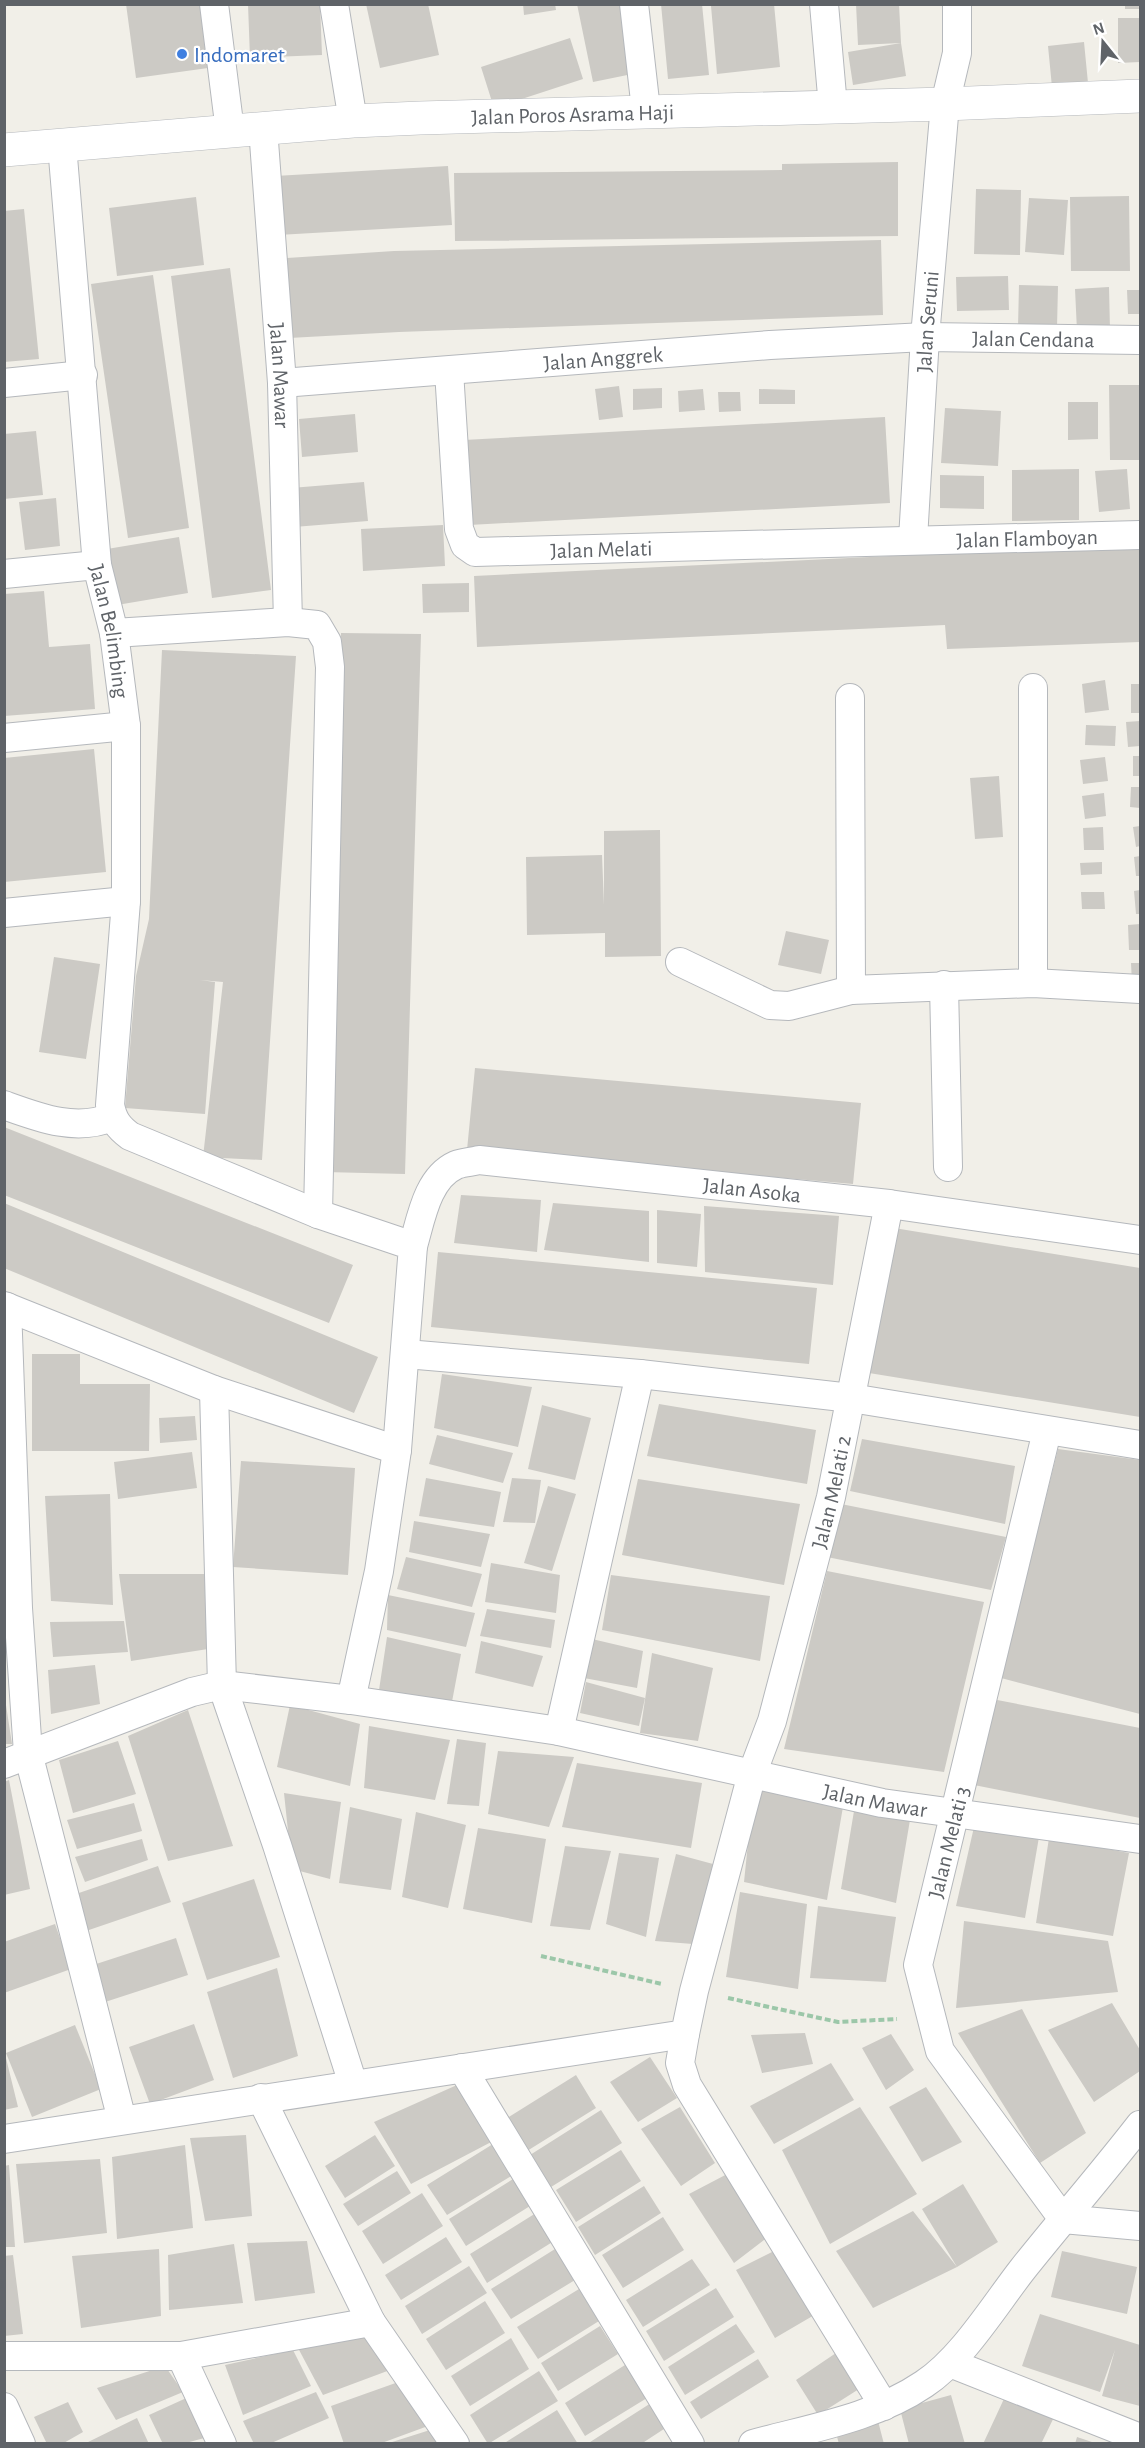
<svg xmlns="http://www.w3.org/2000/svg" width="1145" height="2448" font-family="'Alegreya Sans',sans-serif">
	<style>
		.building { fill: #cccac5 }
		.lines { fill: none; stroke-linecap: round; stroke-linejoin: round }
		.minor-casing { stroke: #b5b8bc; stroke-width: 30 }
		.tertiary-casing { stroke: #b5b8bc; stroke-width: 34 }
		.path { stroke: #9cc7a9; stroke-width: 4; stroke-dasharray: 6 3; stroke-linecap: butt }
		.minor { stroke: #fff; stroke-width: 28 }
		.tertiary { stroke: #fff; stroke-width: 33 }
		.shop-dot { fill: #3f7fe0; stroke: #fff; stroke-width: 2 }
		.labels { text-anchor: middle; stroke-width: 4.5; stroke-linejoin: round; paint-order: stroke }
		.shop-label { font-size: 22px; fill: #366cbe; stroke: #fff; text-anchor: start }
		.street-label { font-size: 22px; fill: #5f6368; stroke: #fff }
	</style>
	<rect width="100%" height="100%" fill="#f1efe8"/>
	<path class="building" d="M126,4H200L208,68L136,78Z
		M248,4H320L322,55L250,58Z
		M366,4H428L439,55L380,68Z
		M523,4H555L556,10L524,15Z
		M577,4H628L642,72L593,82Z
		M661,4H702L709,75L668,79Z
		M727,4H774L780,67L717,74L711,6Z
		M856,4H899L901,43L858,45Z
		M1125,4H1140V9H1125Z
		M1118,18H1140V62L1118,63Z
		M570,38L583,79L494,108L481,67Z
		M1084,42L1088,83L1052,87L1048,46Z
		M901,43L906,76L853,85L848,52Z
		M898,162V236L455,241L454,173L782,170V164Z
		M448,166L452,225L278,235L275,176Z
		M976,189L1021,190L1020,255L974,254Z
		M1129,196L1130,271H1071L1070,197Z
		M196,197L204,265L117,276L109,208Z
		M1029,198L1068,200L1064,255L1025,252Z
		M24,209L39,359L4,362V211Z
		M881,240L883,315L399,332L289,338L287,258L394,251Z
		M230,268L271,590L212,598L171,276Z
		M153,275L189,528L128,538L91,284Z
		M1008,276L1009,310L957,311L956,277Z
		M1019,285L1058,286L1057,327H1018Z
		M1109,287L1110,330L1077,331L1075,289Z
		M1127,290H1140V314H1128Z
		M1109,385H1140V460H1110Z
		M619,386L623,417L599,420L595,389Z
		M662,388V408L633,410V389Z
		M703,389L705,410L679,412L678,391Z
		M759,389L795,390V404H759Z
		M718,392H740L741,411L719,412Z
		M1068,402H1098V439L1068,440Z
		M945,408L1001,411L998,466L941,463Z
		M355,414L358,452L302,457L299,419Z
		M885,417L890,503L469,525L464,440Z
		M36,431L43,495L4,499V434Z
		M1079,469V520L1012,521V470Z
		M1127,469L1130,509L1099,512L1095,471Z
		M940,475L984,476V509L940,508Z
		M364,482L368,521L294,527L291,488Z
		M56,498L60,546L25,550L19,502Z
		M443,525L445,566L363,571L361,529Z
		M179,537L188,593L117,605L107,549Z
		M1140,544V642L947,649L945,625L477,647L474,576Z
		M469,583V612L423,613L422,584Z
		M44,591L49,647L90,644L95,709L4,716V594Z
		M341,633L421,634L405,1174L325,1172Z
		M162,650L296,656L262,1160L203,1157L223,982L200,980L215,982L205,1114L125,1108L136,976L149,919Z
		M1105,680L1109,710L1085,713L1082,684Z
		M1131,684H1140V713H1131Z
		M1140,721V746L1128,747L1126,722Z
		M1086,725L1116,726L1115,746L1085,745Z
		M94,749L106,872L4,882V758Z
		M1133,756H1140V776H1133Z
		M1105,757L1108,781L1083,784L1080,760Z
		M999,776L1003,837L975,839L970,778Z
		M1131,787H1140V808L1130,807Z
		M1104,793L1106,816L1085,819L1082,796Z
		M1140,826V846L1136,847L1133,827Z
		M1103,827L1104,850H1084L1083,828Z
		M660,830L661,956L605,957V933L527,935L526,857L602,855L604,905V831Z
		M1140,856V876H1136L1134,857Z
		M1102,862V874L1081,875L1080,863Z
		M1140,890V914H1136L1134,891Z
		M1081,892H1104L1105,909H1082Z
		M1140,924V950H1129L1128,925Z
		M786,931L829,940L821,974L778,965Z
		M54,957L100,964L86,1059L39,1052Z
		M1131,963H1140V982L1132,983Z
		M475,1068L861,1103L853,1184L467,1150Z
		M4,1127L353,1265L329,1323L4,1195Z
		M461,1195L541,1200L537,1252L454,1243Z
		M4,1203L378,1357L354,1413L4,1268Z
		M553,1203L649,1211V1262L544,1250Z
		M704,1206L839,1216L833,1285L705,1272Z
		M657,1210L701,1214L697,1267L657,1263Z
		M894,1228L1140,1268V1417L869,1373Z
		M438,1252L817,1288L809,1364L431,1327Z
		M32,1354H80V1384H150L149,1451H32Z
		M442,1374L532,1387L518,1447L434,1428Z
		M659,1404L816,1430L807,1484L647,1456Z
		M542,1405L591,1418L575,1480L528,1469Z
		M195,1416L197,1440L160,1443L159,1418Z
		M437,1435L513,1453L503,1483L429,1464Z
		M862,1439L1015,1466L1005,1524L850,1491Z
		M1058,1449L1140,1460V1714L1001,1678Z
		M192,1452L197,1488L118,1499L114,1462Z
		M241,1461L355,1468L348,1575L233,1567Z
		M426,1478L501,1492L494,1527L419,1516Z
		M512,1478L541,1480L535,1523L503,1522Z
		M638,1479L800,1504L784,1585L622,1555Z
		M548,1486L576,1494L552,1571L524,1563Z
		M110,1494L113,1605L51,1601L45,1496Z
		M836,1503L1006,1537L991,1590L822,1556Z
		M414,1521L490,1534L481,1567L409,1552Z
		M406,1557L482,1574L472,1607L397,1589Z
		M491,1563L560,1575L556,1613L485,1602Z
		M827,1571L984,1602L944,1772L784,1749Z
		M119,1574H208V1649L131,1661Z
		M611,1575L770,1596L760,1661L602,1630Z
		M388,1595L475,1613L466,1647L387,1630Z
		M487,1609L555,1620L551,1648L480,1636Z
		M124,1621L128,1652L53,1657L50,1622Z
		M387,1637L461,1654L451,1707L379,1690Z
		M592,1639L643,1651L637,1688L584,1678Z
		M481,1641L543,1656L533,1687L475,1673Z
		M652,1653L713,1668L698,1741L640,1733Z
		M95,1665L100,1704L51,1714L48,1670Z
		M586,1682L645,1698L639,1726L580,1713Z
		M4,1692L12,1744H4Z
		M992,1699L1140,1728V1818L974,1785Z
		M290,1705L360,1724L350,1786L277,1767Z
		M188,1710L233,1846L168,1861L128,1736Z
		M369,1726L450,1740L435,1800L364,1788Z
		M457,1739L486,1743L479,1806L447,1804Z
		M118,1741L136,1794L73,1813L59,1760Z
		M498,1751L574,1757L549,1827L488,1814Z
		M577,1763L702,1783L691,1848L562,1827Z
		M9,1780L30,1889L4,1895V1782Z
		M754,1785L844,1801L827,1900L744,1882Z
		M284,1793L341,1802L330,1879L292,1869Z
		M134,1803L142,1831L77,1849L67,1820Z
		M855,1805L911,1814L896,1903L841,1889Z
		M350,1807L402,1819L391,1890L339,1883Z
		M416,1812L466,1825L448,1908L402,1897Z
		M974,1827L1039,1837L1025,1918L956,1906Z
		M478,1828L546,1839L532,1923L463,1909Z
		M1049,1838L1129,1853L1113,1936L1036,1923Z
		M142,1839L148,1860L85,1882L75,1857Z
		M565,1846L611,1851L590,1930L550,1926Z
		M619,1853L659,1858L646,1937L606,1924Z
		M676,1854L713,1864L693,1944L655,1941Z
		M158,1866L171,1902L86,1931L73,1895Z
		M254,1879L280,1957L207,1980L182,1903Z
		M740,1892L807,1904L798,1989L726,1977Z
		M818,1906L896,1917L886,1982L810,1978Z
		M964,1921L1108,1941L1118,1992L956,2008Z
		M55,1924L71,1969L4,1993V1942Z
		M176,1938L188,1975L102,2003L90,1966Z
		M277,1968L298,2056L233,2078L207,1992Z
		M1112,2003L1140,2050V2071L1094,2102L1048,2030Z
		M1022,2009L1086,2133L1040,2163L958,2033Z
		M194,2024L214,2080L150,2104L129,2047Z
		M75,2025L101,2089L32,2117L6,2053Z
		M805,2033L813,2064L762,2073L751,2035Z
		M891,2034L914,2070L886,2090L862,2048Z
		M4,2050L18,2107L4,2110Z
		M650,2057L677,2098L638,2122L610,2082Z
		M831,2063L854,2100L774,2144L750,2106Z
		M576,2075L596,2108L527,2151L507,2118Z
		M457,2085L495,2140L411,2184L374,2122Z
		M926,2087L962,2142L922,2162L889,2107Z
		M680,2107L715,2163L681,2186L641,2129Z
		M860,2107L917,2194L830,2244L782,2150Z
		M601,2110L622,2143L551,2187L530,2155Z
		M246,2135L252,2216L205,2221L190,2138Z
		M375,2135L395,2166L345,2198L325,2166Z
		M493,2144L513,2175L447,2215L427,2185Z
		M185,2145L193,2228L117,2239L112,2157Z
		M621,2150L641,2181L576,2222L556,2190Z
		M100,2159L107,2233L24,2243L16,2164Z
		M9,2165L15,2247H4V2166Z
		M397,2171L411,2193L358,2226L343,2204Z
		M731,2172L773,2233L734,2263L689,2194Z
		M513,2179L530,2206L466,2246L449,2219Z
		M963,2184L998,2242L957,2267L922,2209Z
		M644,2186L661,2213L595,2255L578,2227Z
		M422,2193L443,2226L383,2264L362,2231Z
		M913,2211L957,2267L873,2308L836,2251Z
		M536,2213L554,2241L487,2283L470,2254Z
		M663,2217L684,2250L623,2288L602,2255Z
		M446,2237L462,2262L401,2300L385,2275Z
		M307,2241L315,2293L255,2301L247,2243Z
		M234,2244L243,2303L169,2310L168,2255Z
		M159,2249L161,2316L81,2328L72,2256Z
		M555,2249L575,2280L511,2319L491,2289Z
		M776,2250L816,2314L775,2338L736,2270Z
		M1062,2251L1137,2267L1127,2314L1051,2297Z
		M13,2255L23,2334L4,2336V2256Z
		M692,2259L710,2285L643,2327L626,2300Z
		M469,2266L487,2293L422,2334L405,2306Z
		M716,2288L734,2317L664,2361L646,2331Z
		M579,2289L599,2321L538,2359L517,2327Z
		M485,2301L505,2333L446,2370L426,2339Z
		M1040,2314L1140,2345V2406L1102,2396L1115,2350L1100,2392L1022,2366Z
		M736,2324L755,2352L685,2395L668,2367Z
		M600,2326L618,2354L558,2391L541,2363Z
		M367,2330L390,2370L323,2395L298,2348Z
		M511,2338L529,2369L470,2406L451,2376Z
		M293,2350L311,2386L243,2415L225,2365Z
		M836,2353L859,2389L818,2415L796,2380Z
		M758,2359L769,2377L701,2419L690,2402Z
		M625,2365L647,2398L585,2436L565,2403Z
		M165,2366L183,2392L116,2420L97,2388Z
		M539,2371L558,2401L488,2444L470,2415Z
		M404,2380L428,2426L379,2444H344L331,2406Z
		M1009,2388L1057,2411L1041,2444H983Z
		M316,2392L329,2418L269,2444H254L243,2421Z
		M193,2395L208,2437L182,2444H163L149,2415Z
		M951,2395L965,2444H909L900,2409Z
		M68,2402L83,2432L62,2444H47L34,2417Z
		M651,2403L667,2427L641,2444H587Z
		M557,2410L578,2444H503Z
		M137,2418L149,2444H84Z
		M878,2421L884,2444H839L836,2433Z
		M430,2430L437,2444H389V2443Z
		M1077,2437L1095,2443V2444H1075Z"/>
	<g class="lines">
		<defs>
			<g id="minor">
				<path d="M214,4L230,131"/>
				<path d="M334,4L353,121"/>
				<path d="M634,4L646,110"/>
				<path d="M824,4L833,107"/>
				<path id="s1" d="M263,128L282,383L288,622"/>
				<path id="s2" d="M62,145L97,565L114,633L126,726V901L110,1105C113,1120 118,1127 130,1136L318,1214L413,1246L397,1450L379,1571L351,1700"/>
				<path id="s3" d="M449,371L459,529L465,545L475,552L1140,535"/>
				<path d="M4,383L83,375"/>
				<path id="s4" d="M282,383L770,345L925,337L1140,340"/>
				<path id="s5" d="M913,539L925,337L945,104L957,53V4"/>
				<path d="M4,574L97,565"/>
				<path d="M114,633L288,622L317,625L327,642L330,667L318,1214"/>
				<path d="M1033,688V983"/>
				<path d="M850,698L851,990L1033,983L1140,989"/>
				<path d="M4,738L126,726"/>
				<path d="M4,913L126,901"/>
				<path d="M680,962L770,1005L789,1006L851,990"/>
				<path d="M944,985L948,1167"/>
				<path d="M4,1105C40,1118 76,1132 112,1117"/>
				<path id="s6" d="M413,1246C421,1219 427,1178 456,1165C463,1162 472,1162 479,1160L889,1204L1140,1240"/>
				<path d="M4,1306L214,1390L397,1450"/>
				<path d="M7,1307L18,1608L28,1753L122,2120"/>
				<path d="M406,1354L640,1374L851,1398L1140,1445"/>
				<path d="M214,1390L222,1685L277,1845L353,2084"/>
				<path d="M1047,1431L918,1965L940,2051L1063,2219L1140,2226"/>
				<path d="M559,1731L640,1374"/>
				<path id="s7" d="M4,1764L192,1692L222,1685L351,1700L559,1731L882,1803L1140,1839"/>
				<path d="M685,2034L680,2063L687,2085L884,2406"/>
				<path d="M462,2068L690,2444"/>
				<path d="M261,2098L371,2322"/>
				<path id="s8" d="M4,2139L685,2034L694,1991L752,1774L772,1721L831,1497L889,1204"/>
				<path d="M4,2356H181L371,2322L455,2444"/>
				<path d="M181,2356L222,2444"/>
				<path d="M950,2363L1140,2438"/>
				<path d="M4,2407L21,2444"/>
				<path d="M753,2444C811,2428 874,2418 924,2384C962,2359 994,2306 1022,2270C1061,2221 1102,2174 1140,2125"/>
			</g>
			<g id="tertiary">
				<path id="s9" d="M4,150L353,121L420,118L945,104L1140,96"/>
			</g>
		</defs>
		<use href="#minor" class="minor-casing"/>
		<use href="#tertiary" class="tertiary-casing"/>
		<path class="path" d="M541,1956L662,1984
			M728,1998L838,2022L897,2019"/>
		<use href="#minor" class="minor"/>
		<use href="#tertiary" class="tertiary"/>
	</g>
	<circle class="shop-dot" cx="182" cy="54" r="6"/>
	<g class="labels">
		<g class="shop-label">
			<text x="194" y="62">Indomaret</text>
		</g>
		<g class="street-label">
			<text dy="8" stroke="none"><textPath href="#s9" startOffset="570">Jalan Poros Asrama Haji</textPath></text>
			<text dy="8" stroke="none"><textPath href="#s5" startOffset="218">Jalan Seruni</textPath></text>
			<text dy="8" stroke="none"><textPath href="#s4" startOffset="753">Jalan Cendana</textPath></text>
			<text dy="8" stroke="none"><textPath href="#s4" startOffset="322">Jalan Anggrek</textPath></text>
			<text dy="8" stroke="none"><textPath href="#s1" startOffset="248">Jalan Mawar</textPath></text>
			<text dy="8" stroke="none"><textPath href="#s3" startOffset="740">Jalan Flamboyan</textPath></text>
			<text dy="8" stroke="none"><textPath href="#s3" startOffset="314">Jalan Melati</textPath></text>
			<text dy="8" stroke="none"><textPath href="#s2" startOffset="489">Jalan Belimbing</textPath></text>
			<text dy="8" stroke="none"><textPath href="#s6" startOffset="393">Jalan Asoka</textPath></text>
			<text dy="8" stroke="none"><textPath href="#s8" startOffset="1251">Jalan Melati 2</textPath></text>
			<text dy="8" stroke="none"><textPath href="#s7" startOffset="896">Jalan Mawar</textPath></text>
			<text transform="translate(948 1842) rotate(-76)" y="8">Jalan Melati 3</text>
		</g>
	</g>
	<rect width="1145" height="2448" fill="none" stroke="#5f6368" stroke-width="12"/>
	<g transform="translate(1103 42) rotate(342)" stroke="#ffffff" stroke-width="4.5" paint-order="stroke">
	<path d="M0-4.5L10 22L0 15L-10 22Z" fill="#5f6368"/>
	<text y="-9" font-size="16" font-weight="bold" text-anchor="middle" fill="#5f6368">N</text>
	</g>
</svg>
